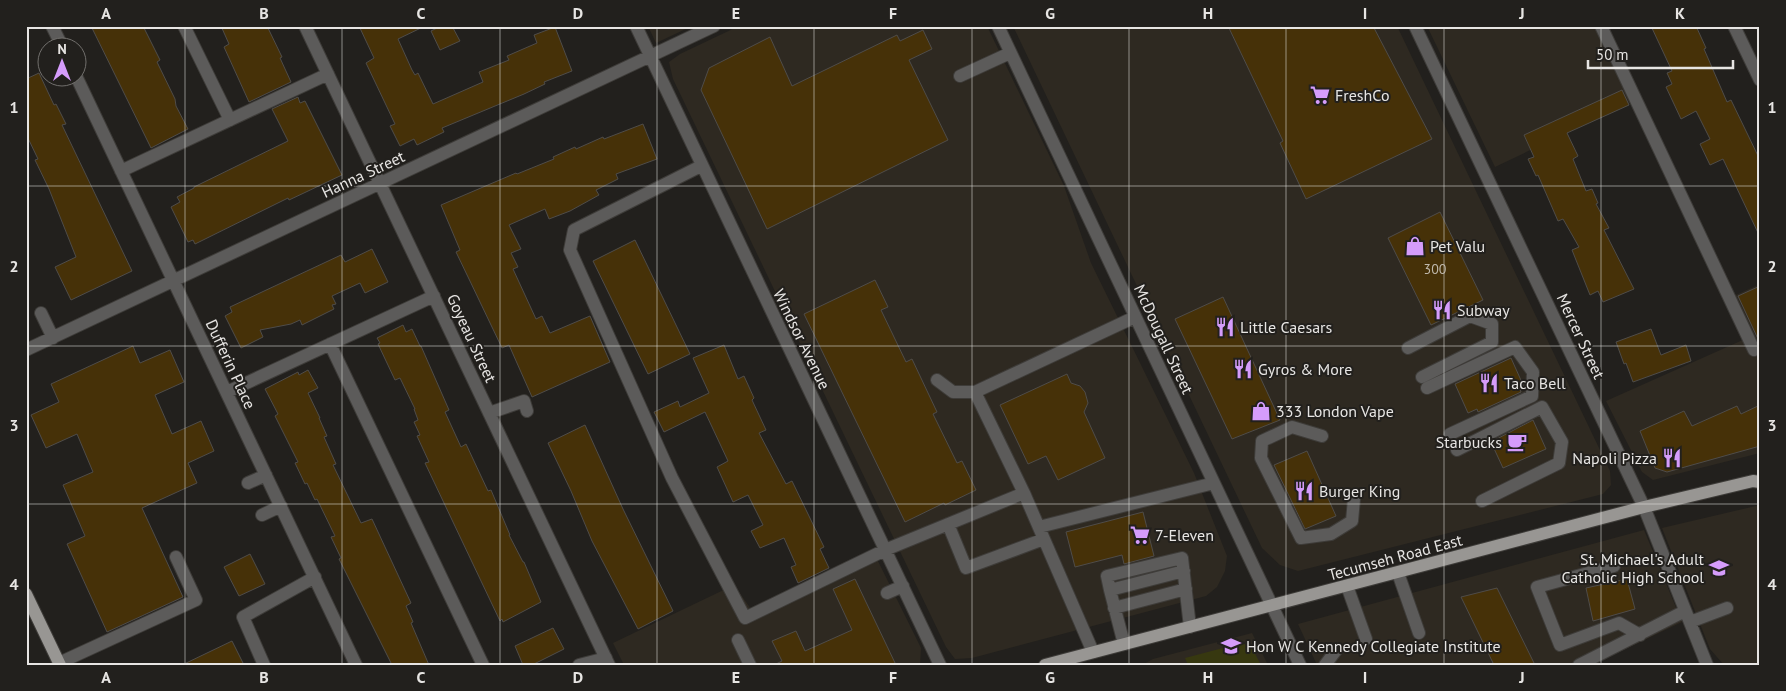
<svg xmlns="http://www.w3.org/2000/svg" width="1786" height="691" font-family="'PT Sans',sans-serif">
	<style>
		.built { fill: #2e2921 }
		.green { fill: #373810 }
		.building { fill: #463108; stroke: #4f4c49 }
		.lines { fill: none; stroke-linecap: round; stroke-linejoin: round }
		.minor-casing { stroke: #3e3c39; stroke-width: 14 }
		.major-casing { stroke: #3e3c39; stroke-width: 14 }
		.minor { stroke: #5c5b5a; stroke-width: 12 }
		.major { stroke: #989693; stroke-width: 12 }
		.grid { fill: none; stroke: #e7e5e3; stroke-width: 1; stroke-opacity: 0.55 }
		.labels { text-anchor: middle; stroke-width: 4; stroke-linejoin: round; paint-order: stroke }
		.number-label { font-size: 14px; fill: #bfb8ac }
		.poi-label { font-size: 16px; fill: #e7e5e3; stroke: #22201d; text-anchor: start }
		.street-label { font-size: 16px; fill: #e7e5e3; stroke: #22201d }
		.neatline { fill: none; stroke: #e7e5e3; stroke-width: 2 }
		.grid-label { font-size: 16px; text-anchor: middle; font-weight: bold; fill: #e7e5e3 }
	</style>
	<rect width="100%" height="100%" fill="#22201d"/>
	<path class="built" d="M648,26H692L656,43Z
		M739,26H987L1064,186L1091,263L1194,473L1227,556L1225,571L1217,587L1206,596L972,658L955,659L946,647L673,79L669,62L680,54Z
		M1013,26H1397L1610,471L1611,485L1603,494L1298,571L1280,565L1262,548Z
		M1427,26H1604L1637,99L1495,167Z
		M1760,284V453L1653,480L1642,472L1606,401L1745,339L1727,299Z
		M1760,505V665H1724L1710,649L1662,528Z
		M1644,530L1682,622L1592,665H1317L1298,624Z
		M873,551L921,648L920,665H624L613,643L734,585L751,609Z
		M1252,633L1268,665H1142L1153,659Z"/>
	<path class="green" d="M1242,643L1252,648L1261,665H1188L1185,658Z"/>
	<path class="building" d="M91,26H143L160,60L157,62L175,99L176,106L188,129L151,148Z
		M221,26H267L282,57L280,58L291,82L249,102L224,47L229,44Z
		M359,26H425L398,39L412,70L415,75L418,73L433,104L483,82L479,72L509,60L507,56L537,43L534,35L555,27L572,71L544,82L545,84L524,94L442,128L444,132L417,145L414,139L400,146L390,126L395,124L366,63L374,58Z
		M441,26H452L460,41L440,50L431,31Z
		M1228,26H1373L1432,139L1306,199L1280,143L1283,141Z
		M1651,26H1696L1706,48L1704,49L1727,102L1731,100L1760,160V237L1723,159L1710,165L1700,144L1710,139L1696,111L1681,119L1666,87L1672,84L1667,73L1672,71Z
		M923,30L932,49L909,60L948,140L767,229L701,90L709,68L770,37L792,86L897,35L900,41Z
		M39,73L54,105L56,104L66,124L62,125L132,271L71,300L55,267L76,257L49,189L35,160L38,159L26,134V79Z
		M1622,90L1629,105L1567,133L1578,156L1573,159L1586,191L1592,189L1598,203L1596,204L1609,228L1604,230L1634,289L1603,302L1598,291L1590,295L1572,250L1579,247L1563,219L1558,221L1538,175L1536,176L1528,159L1534,157L1524,135Z
		M298,97L300,103L305,101L342,175L289,200L288,198L195,244L193,240L188,242L171,207L180,202L177,197L194,188V187L288,141L272,109Z
		M643,124L657,159L616,174L618,179L596,190L599,195L570,211L549,219L545,209L509,225L521,249L511,253L518,267L513,269L536,319L542,316L550,333L590,316L610,362L532,397L509,345L502,348L469,279L456,252L460,250L441,205L516,173L517,174L554,159L553,157L575,147L576,149L603,137L604,139Z
		M1440,212L1483,300L1431,325L1388,238Z
		M635,240L690,354L648,374L593,261Z
		M372,249L388,282L365,293L360,283L332,296L336,304L332,305L334,309L302,325L300,320L291,324L260,330L263,337L241,348L225,316L232,312L230,307L341,255L345,262Z
		M875,280L888,307L881,310L906,362L912,359L937,412L933,414L957,463L962,461L976,490L945,505L944,503L905,522L804,314Z
		M1760,286V339H1758L1738,296Z
		M1223,297L1280,420L1232,439L1175,319Z
		M403,325L406,332L412,329L420,346H421L449,410L445,412L461,447L466,444L488,491L491,490L510,535H509L523,562H524L541,602L503,622L502,619L500,621L425,463L429,462L417,436L420,435L414,422L418,420L414,409H415L400,378L395,380L378,344L380,343L377,338Z
		M1651,329L1661,355L1686,345L1691,361L1633,382L1626,363L1624,364L1616,342Z
		M724,345L738,379L744,376L754,398L752,400L766,430L759,433L786,484L792,481L824,547L820,549L829,568L798,583L791,567L796,565L784,538L760,548L751,531L763,525L748,495L733,502L717,467L728,461L705,412L664,432L654,412L678,401L680,407L709,393L693,358Z
		M133,346L140,363L170,350L184,382L155,395L172,434L201,421L214,451L188,463L197,483L142,508L183,597L107,632L67,544L85,536L63,485L93,472L77,434L46,448L31,415L59,402L51,384Z
		M1511,358L1524,387L1520,389L1521,392L1478,412L1477,409L1468,413L1455,384Z
		M308,370L318,388L308,393L320,418H319L327,436L324,437L336,464L333,465L361,523L372,519L411,603L406,606L413,622L411,623L429,665H392L339,559L341,558L331,537L335,536L317,499L315,500L307,483L305,484L295,463L298,462L275,416L278,414L265,389L298,372L299,375Z
		M1067,374L1071,383L1080,386L1085,392L1088,403L1084,412L1105,458L1058,480L1046,456L1028,464L1000,405Z
		M1760,405V446L1667,472L1655,468L1640,431L1684,411L1692,426L1737,406L1741,414Z
		M1533,420L1546,449L1503,468L1491,442Z
		M585,425L623,509L673,611L638,629L592,541L571,491L548,443Z
		M1307,451L1336,516L1305,529L1274,465Z
		M1143,512L1154,556L1124,564L1122,555L1075,567L1066,532Z
		M250,554L265,584L239,596L224,567Z
		M855,579L896,665H774L782,661L772,641L796,631L805,651L852,630L833,589Z
		M1627,579L1635,609L1593,621L1586,588Z
		M1497,588L1535,665H1494L1461,597Z
		M553,628L564,649L532,665H523L515,646Z
		M232,641L244,665H182Z"/>
	<g class="lines">
		<defs>
			<path id="minor" d="M52,26L63,48
				M184,26L230,120
				M305,26L609,665
				M636,26L940,665
				M998,26L1300,665
				M1415,26L1644,507L1707,665
				M1601,26L1754,350L1760,347
				M1734,26L1760,80
				M960,76L1010,53
				M77,78L356,665
				M701,166L574,230L570,250L672,478L745,618L885,550L1024,493
				M121,171L328,74
				M41,313L53,338
				M330,344L483,665
				M1408,348L1470,316L1492,324V342L1422,377
				M26,350L714,26
				M937,380L953,392H975L1135,317
				M1427,388L1515,347L1533,372L1532,396L1450,434
				M227,392L434,296
				M975,392L1024,493L1093,652
				M489,413L524,401L527,411
				M1322,436L1292,427L1262,441L1261,458L1301,538L1331,534L1352,521L1354,499
				M1457,450L1542,407L1562,442L1559,463L1482,501
				M248,483L266,475
				M262,515L281,506
				M948,524L966,568L1044,539
				M1039,527L1214,483
				M1614,566L1537,587L1560,645L1619,623L1640,635
				M1398,573L1419,633
				M1347,586L1366,639
				M1110,590L1107,576L1182,558L1190,627
				M887,593L903,586
				M1114,608L1186,589
				M1690,622L1727,608
				M738,640L750,665
				M1124,644L1110,590L1184,571
				M59,663L196,600L176,557
				M264,665L243,617L315,577
				M579,665L606,658
				M1325,665L1337,649
				M1579,665L1685,611"/>
			<path id="major" d="M26,594L60,665
				M1045,665L1644,507L1753,481L1760,482"/>
		</defs>
		<use href="#minor" class="minor-casing"/>
		<use href="#major" class="major-casing"/>
		<use href="#minor" class="minor"/>
		<use href="#major" class="major"/>
	</g>
	<path class="grid" d="M185,26V665M342,26V665M500,26V665M657,26V665M814,26V665M972,26V665M1129,26V665M1286,26V665M1444,26V665M1601,26V665M26,186H1760M26,346H1760M26,504H1760"/>
	<defs>
		<symbol id="supermarket-bare" viewBox="-9 -9 18 18"><path d="M-6-5.5h2.5l.6 2H6L4.5 2H-2.5L-4.4-4H-6ZM-1.5 3.2a1.3 1.3 0 1 0 .1 0ZM3 3.2a1.3 1.3 0 1 0 .1 0Z" fill="#d59cfb" stroke="#22201d" stroke-width="2.5" paint-order="stroke"/></symbol>
		<symbol id="shop-bare" viewBox="-9 -9 18 18"><path d="M-5-2.5h2.3a2.7 3.5 0 0 1 5.4 0H5L5.5 6h-11ZM-1.5-2.5h3a1.5 2.3 0 0 0-3 0Z" fill="#d59cfb" stroke="#22201d" stroke-width="2.5" paint-order="stroke"/></symbol>
		<symbol id="restaurant-bare" viewBox="-9 -9 18 18"><path d="M-5-6h1v4h1v-4h1v4h1v-4h1v5L-1.5 .5V6h-2V.5L-5-1ZM5-6V6H3V1.5H1.5Q1.5-4 5-6Z" fill="#d59cfb" stroke="#22201d" stroke-width="2.5" paint-order="stroke"/></symbol>
		<symbol id="cafe-bare" viewBox="-9 -9 18 18"><path d="M-5.5-4.5H6V0H3Q3 3.5 0 3.5H-2.5Q-5.5 3.5-5.5 0ZM3-3.2v2h1.7v-2ZM-6 4.5H4V6H-6Z" fill="#d59cfb" stroke="#22201d" stroke-width="2.5" paint-order="stroke"/></symbol>
		<symbol id="school-bare" viewBox="-9 -9 18 18"><path d="M0-5L7-2L0 1L-7-2ZM-4 1L0 2.5L4 1V4Q0 6-4 4Z" fill="#d59cfb" stroke="#22201d" stroke-width="2.5" paint-order="stroke"/></symbol>
	</defs>
	<g fill-rule="evenodd">
		<use href="#supermarket-bare" x="1306" y="81" width="28" height="28"/>
		<use href="#shop-bare" x="1401" y="232" width="28" height="28"/>
		<use href="#restaurant-bare" x="1428" y="296" width="28" height="28"/>
		<use href="#restaurant-bare" x="1211" y="313" width="28" height="28"/>
		<use href="#restaurant-bare" x="1229" y="355" width="28" height="28"/>
		<use href="#restaurant-bare" x="1475" y="369" width="28" height="28"/>
		<use href="#shop-bare" x="1247" y="397" width="28" height="28"/>
		<use href="#cafe-bare" x="1503" y="428" width="28" height="28"/>
		<use href="#restaurant-bare" x="1658" y="444" width="28" height="28"/>
		<use href="#restaurant-bare" x="1290" y="477" width="28" height="28"/>
		<use href="#supermarket-bare" x="1126" y="521" width="28" height="28"/>
		<use href="#school-bare" x="1705" y="554" width="28" height="28"/>
		<use href="#school-bare" x="1217" y="632" width="28" height="28"/>
	</g>
	<g class="labels">
		<g class="number-label">
			<text x="1435" y="274">300</text>
		</g>
		<g class="poi-label">
			<text x="1335" y="101">FreshCo</text>
			<text x="1430" y="252">Pet Valu</text>
			<text x="1457" y="316">Subway</text>
			<text x="1240" y="333">Little Caesars</text>
			<text x="1258" y="375">Gyros &amp; More</text>
			<text x="1504" y="389">Taco Bell</text>
			<text x="1276" y="417">333 London Vape</text>
			<text x="1502" y="448" text-anchor="end">Starbucks</text>
			<text x="1657" y="464" text-anchor="end">Napoli Pizza</text>
			<text x="1319" y="497">Burger King</text>
			<text x="1155" y="541">7-Eleven</text>
			<text x="1704" y="565" text-anchor="end">St. Michael's Adult<tspan x="1704" dy="18">Catholic High School</tspan></text>
			<text x="1246" y="652">Hon W C Kennedy Collegiate Institute</text>
		</g>
		<g class="street-label">
			<text transform="translate(363 174) rotate(-25)" y="6">Hanna Street</text>
			<text transform="translate(1581 336) rotate(65)" y="6">Mercer Street</text>
			<text transform="translate(472 338) rotate(65)" y="6">Goyeau Street</text>
			<text transform="translate(802 339) rotate(64)" y="6">Windsor Avenue</text>
			<text transform="translate(1164 339) rotate(65)" y="6">McDougall Street</text>
			<text transform="translate(231 364) rotate(65)" y="6">Dufferin Place</text>
			<text transform="translate(1395 557) rotate(-15)" y="6">Tecumseh Road East</text>
		</g>
	</g>
	<rect width="1786" height="691" fill="none" stroke="#22201d" stroke-width="55"/>
	<g transform="translate(62 62)"><circle r="24" fill="#22201d" stroke="#716f6c"/>
	<path d="M0-4L9 19L0 12L-9 19Z" fill="#d59cfb"/>
	<text y="-8" font-size="14" font-weight="bold" text-anchor="middle" fill="#e7e5e3">N</text>
	</g>
	<path d="M1588 60v8h145v-8" fill="none" stroke="#e7e5e3" stroke-width="2.5"/>
	<text x="1596" y="60" font-size="15" fill="#e7e5e3" stroke="#22201d" stroke-width="4" paint-order="stroke">50 m</text>
	<rect x="28" y="28" width="1730" height="636" class="neatline"/>
	<g class="grid-label">
		<text x="106" y="19">A</text>
		<text x="264" y="19">B</text>
		<text x="421" y="19">C</text>
		<text x="578" y="19">D</text>
		<text x="736" y="19">E</text>
		<text x="893" y="19">F</text>
		<text x="1050" y="19">G</text>
		<text x="1208" y="19">H</text>
		<text x="1365" y="19">I</text>
		<text x="1522" y="19">J</text>
		<text x="1680" y="19">K</text>
		<text x="14" y="113">1</text>
		<text x="1772" y="113">1</text>
		<text x="14" y="272">2</text>
		<text x="1772" y="272">2</text>
		<text x="14" y="431">3</text>
		<text x="1772" y="431">3</text>
		<text x="14" y="590">4</text>
		<text x="1772" y="590">4</text>
		<text x="106" y="683">A</text>
		<text x="264" y="683">B</text>
		<text x="421" y="683">C</text>
		<text x="578" y="683">D</text>
		<text x="736" y="683">E</text>
		<text x="893" y="683">F</text>
		<text x="1050" y="683">G</text>
		<text x="1208" y="683">H</text>
		<text x="1365" y="683">I</text>
		<text x="1522" y="683">J</text>
		<text x="1680" y="683">K</text>
	</g>
</svg>
